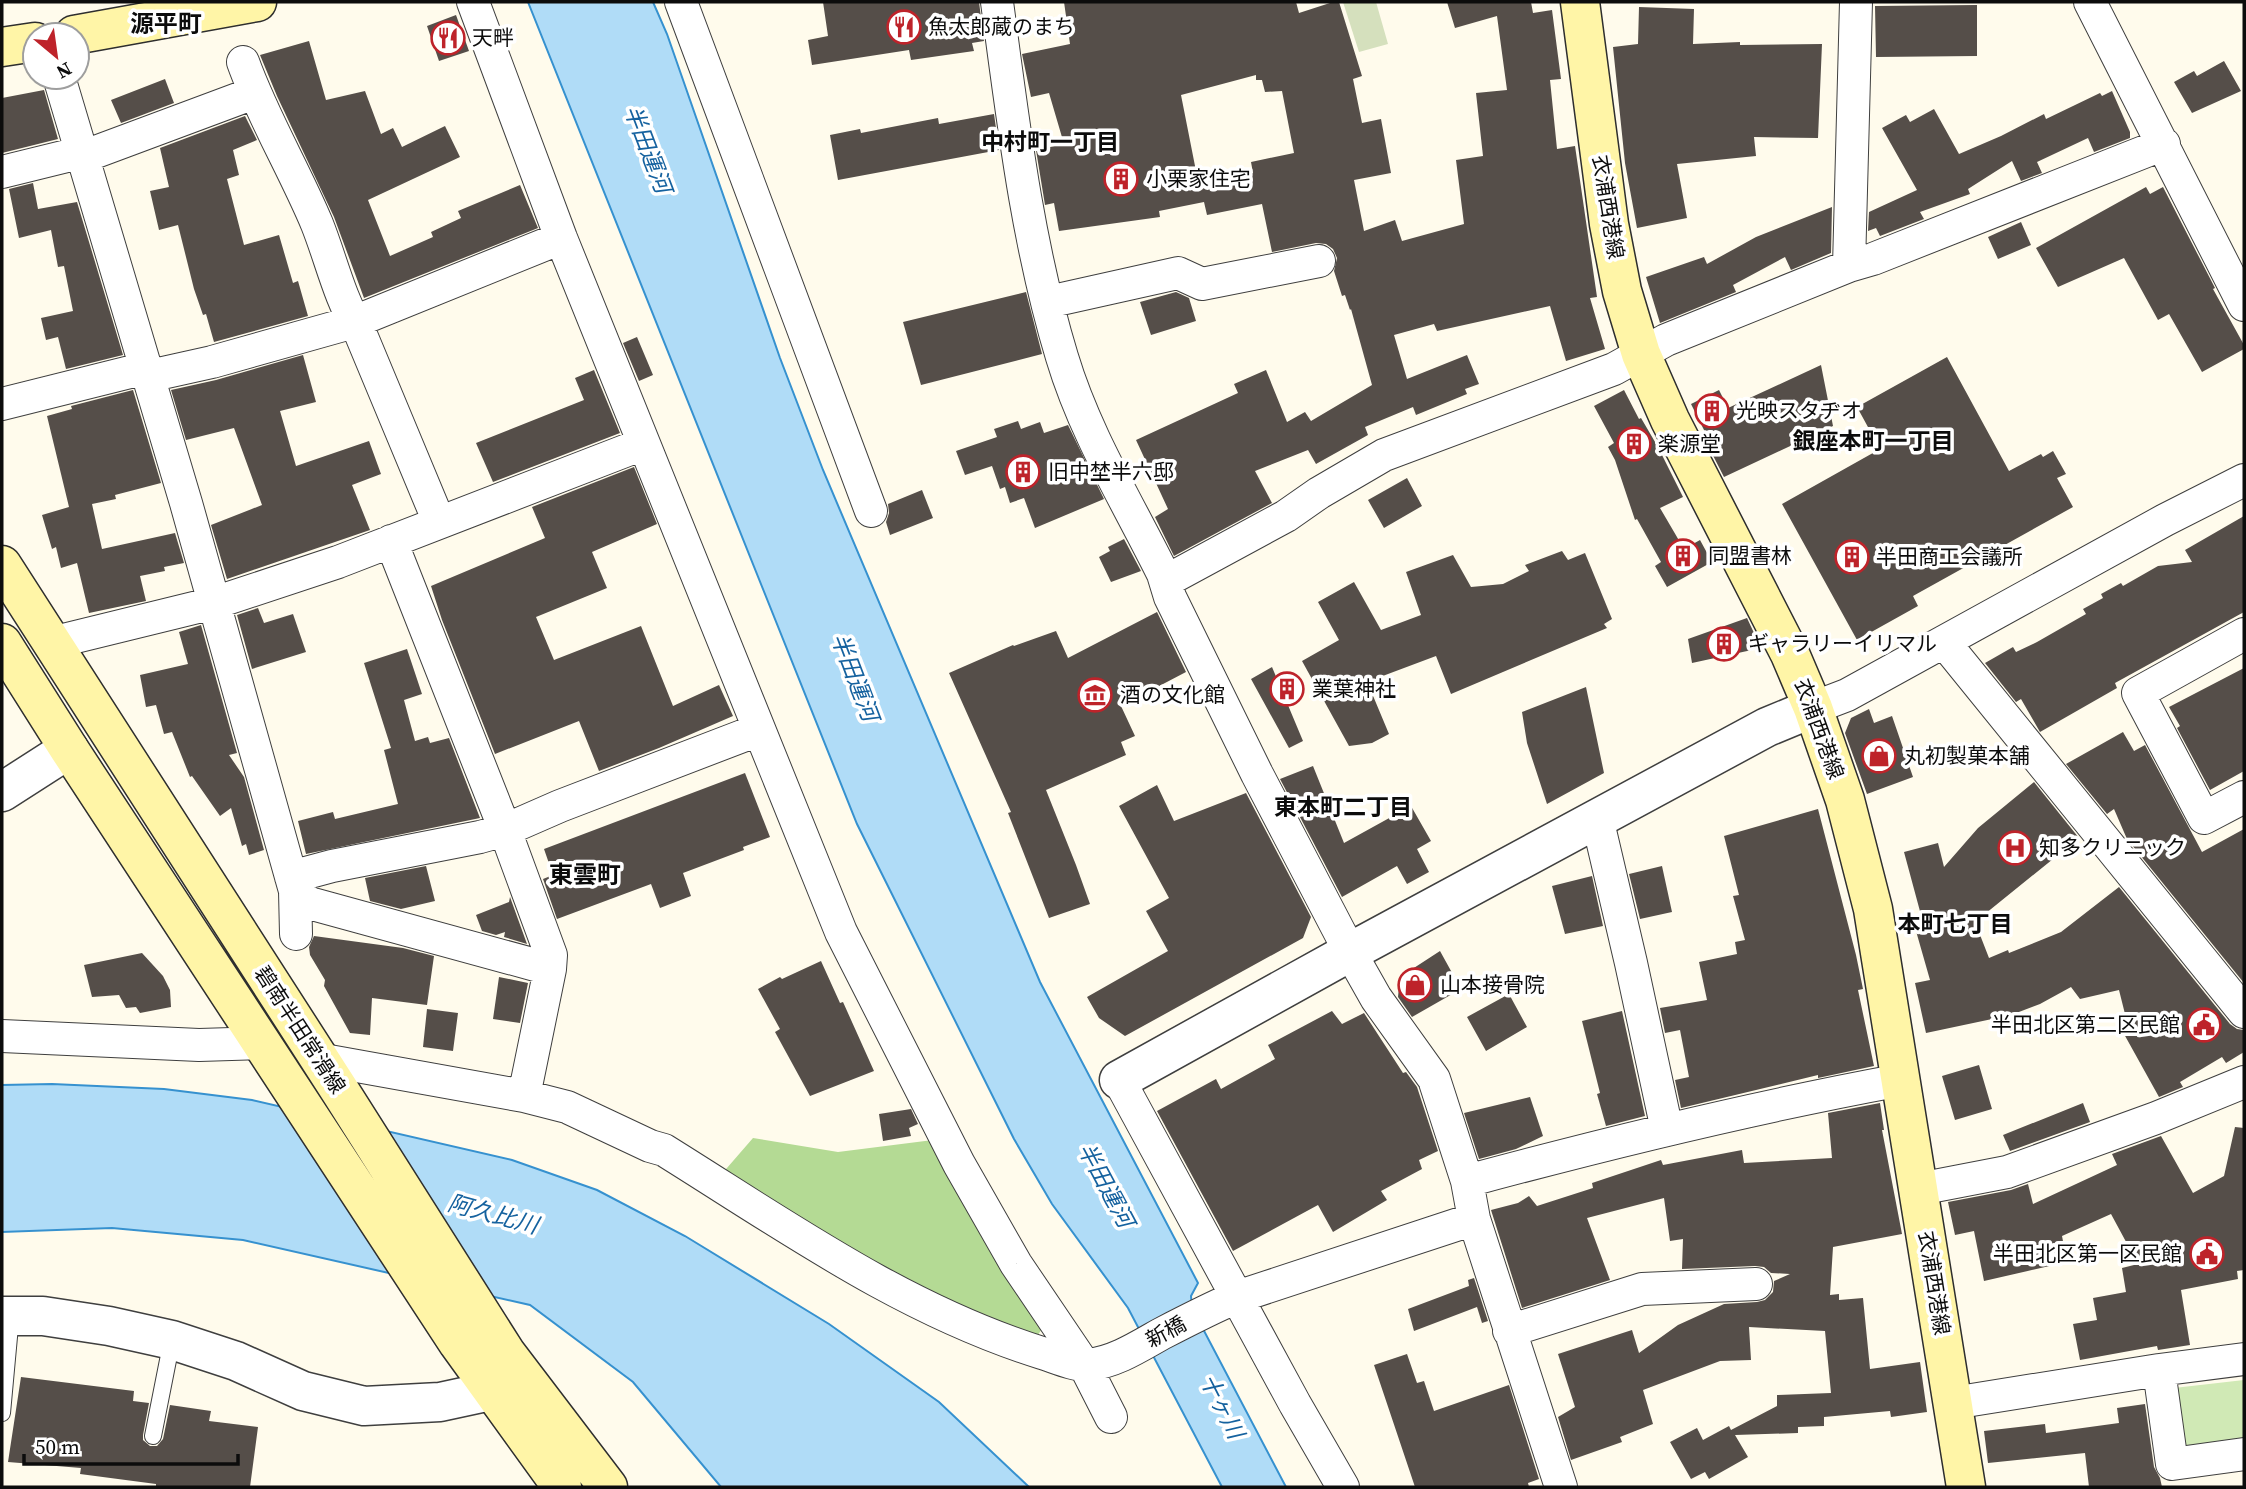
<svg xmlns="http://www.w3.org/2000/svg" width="2246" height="1489" font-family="'Source Serif 4','Noto Sans JP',serif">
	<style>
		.green { fill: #d0e9b5 }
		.forest { fill: #b4da94 }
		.cemetery { fill: #d5e0bd }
		.water { fill: #b0dcf7; stroke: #3691cf; stroke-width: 2 }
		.building { fill: #554e49; fill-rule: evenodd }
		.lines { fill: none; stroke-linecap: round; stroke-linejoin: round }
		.service-casing { stroke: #3f3f3f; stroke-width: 18 }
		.minor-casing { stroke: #3f3f3f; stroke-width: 34 }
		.tertiary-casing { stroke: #3f3f3f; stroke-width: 41 }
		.secondary-casing { stroke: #2e2e2e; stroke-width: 41 }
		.service { stroke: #fff; stroke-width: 16 }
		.minor { stroke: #fff; stroke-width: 32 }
		.tertiary { stroke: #fff; stroke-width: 38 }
		.secondary { stroke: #fff5a7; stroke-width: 38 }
		.labels { text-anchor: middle; stroke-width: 7; stroke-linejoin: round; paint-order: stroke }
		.poi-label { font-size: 21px; fill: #0c0c0c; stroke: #fff; text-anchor: start }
		.street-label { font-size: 21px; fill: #0c0c0c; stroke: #fff }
		.neighbourhood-label { font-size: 23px; font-weight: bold; fill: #0c0c0c; stroke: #fff }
		.water-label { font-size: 23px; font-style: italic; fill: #15629f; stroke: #fff }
		.quarter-label { font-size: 24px; font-weight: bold; fill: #0c0c0c; stroke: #fff }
	</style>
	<rect width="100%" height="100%" fill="#fffbec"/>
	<path class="green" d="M2244,1380V1446L2183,1455L2174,1388Z"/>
	<path class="forest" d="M753,1138L838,1152L933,1140L1043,1327L1038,1335L961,1311L720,1176Z"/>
	<path class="cemetery" d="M1343,2H1376L1388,44L1359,52Z"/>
	<path class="water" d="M528,2H653L667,34L780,358L823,470L1040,982L1198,1283L1191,1296L1192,1308L1286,1487H1222L1128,1308L1052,1204L1014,1139L857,824Z
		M52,1084L164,1089L252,1100L512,1160L597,1190L685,1236L829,1324L939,1402L1029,1487H721L633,1382L530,1305L243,1240L112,1228L2,1232V1085Z"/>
	<path class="building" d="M823,2H979L984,41L972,43L974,51L911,60L909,50L812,65L808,40L828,36Z
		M1064,2H1296L1299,13L1333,2H1339L1362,76L1353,79L1362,123L1381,119L1391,173L1354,180L1364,231L1395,220L1402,241L1464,224L1456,160L1483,156L1476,93L1507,90L1497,16L1455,28L1447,2H1531L1533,13L1552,10L1561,79L1550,80L1557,149L1575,146L1597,297L1590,298L1605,349L1566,361L1550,306L1437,331L1434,324L1394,335L1407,379L1467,355L1479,384L1465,389L1467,394L1416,415L1413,407L1365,427L1368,435L1316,464L1308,450L1255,471L1272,503L1174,556L1155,517L1168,509L1136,440L1238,393L1234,384L1266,370L1287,422L1305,412L1311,421L1372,385L1351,309L1350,310L1345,295L1342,296L1334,271L1337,258L1333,249L1326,244L1316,243L1272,252L1262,204L1207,215L1204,202L1159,211L1160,217L1059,231L1054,203L1045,205L1036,150L1064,144L1049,93L1031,97L1022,54L1070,44ZM1256,75V80H1262L1265,92L1282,91L1294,153L1251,162L1253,173L1207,182L1204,169L1196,171L1181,95Z
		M1977,5V56L1876,57L1875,6Z
		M1639,7L1694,9L1693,44L1740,42V45L1822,44L1818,138L1754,137L1756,156L1677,164L1687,218L1637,228L1625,163L1613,47L1638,44Z
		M456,15L469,51L439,61L427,26Z
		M309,41L326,100L365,91L381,134L393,128L402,147L445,126L460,157L368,200L390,256L433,237L431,232L461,218L458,211L520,185L538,228L364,298L334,217L277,96L260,55Z
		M2224,61L2241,91L2192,113L2174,82L2194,71L2197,76Z
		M165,79L174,103L121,123L111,100Z
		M44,90L58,139L2,153V98Z
		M2112,91L2130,132V138L2094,152L2088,138L2037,162L2042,173L2021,181L2012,161L1968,189L1970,194L1920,212L1924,219L1880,236L1876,228L1868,231L1869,212L1917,190L1882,128L1906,115L1910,122L1934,109L1959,154L2001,136L2044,114L2046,119L2100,93L2102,96Z
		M994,114L999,150L838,180L830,135L860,129L861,133L938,118L939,124Z
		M245,116L257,140L233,150L239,175L227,179L244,245L279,235L293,283L298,281L308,316L214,342L206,314L203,315L194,289L178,225L159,230L150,191L169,187L160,148Z
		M33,183L38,209L77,202L123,355L66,369L58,337L46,340L41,318L73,311L64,266L58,267L51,230L19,238L9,189Z
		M2146,187L2150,194L2163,187L2215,288L2213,289L2244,345V349L2202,372L2169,314L2158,320L2124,258L2058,287L2036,248Z
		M1832,207L1831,253L1791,270L1785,257L1733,285L1736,292L1660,323L1646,277L1704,257L1707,264L1756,237Z
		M2021,222L2031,245L1998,259L1988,237Z
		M1026,292L1042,354L921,385L903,322Z
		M1176,292L1189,298L1196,321L1151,335L1140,302Z
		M637,337L653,375L639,381L623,343Z
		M303,355L316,402L280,411L296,466L369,441L381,474L352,485L370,530L227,579L211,525L262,505L234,428L186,440L171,390L216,380Z
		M1947,357L2009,471L2041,454L2043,457L2053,451L2066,474L2057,478L2073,507L1913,596L1918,606L1857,640L1782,504L1880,449L1857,407Z
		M1821,365L1833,426L1724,477L1704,438L1707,436L1691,404L1719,390L1728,408Z
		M594,370L620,433L493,482L476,443L584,400L575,378Z
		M133,390L161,483L115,495L116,499L92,504L102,549L175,533L184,563L164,567L165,571L140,576L146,601L89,613L77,563L61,568L56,547L52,549L42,515L69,507L47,416L72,409L71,406Z
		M1624,390L1639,419L1641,418L1658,447L1683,497L1660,508L1684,549L1700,540L1712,562L1667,587L1655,566L1661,562L1637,519L1635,520L1615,460L1608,447L1614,443L1594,406Z
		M1018,421L1021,429L1040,422L1044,433L1068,425L1104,499L1035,528L1024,498L1010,503L1005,487L1000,489L992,466L965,475L956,451L997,437L994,429Z
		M634,467L657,524L592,552L607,588L536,617L554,660L641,626L673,706L719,685L733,716L659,748L599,771L579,721L495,754L442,620L431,586L545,538L532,507Z
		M1407,478L1422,506L1384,528L1368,500Z
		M922,490L933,518L890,535L886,522L889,513L888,504Z
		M2244,516V612L2115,683L2117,688L2040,732L2021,699L2016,702L1985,663L2013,647L2016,652L2037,642L2086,614L2083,609L2103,598L2101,594L2121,583L2123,586L2158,566L2192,562L2185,550Z
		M1124,539L1141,571L1111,582L1099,557L1110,551L1108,547Z
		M1562,551L1568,560L1585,553L1612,619L1604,624L1607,628L1451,694L1436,656L1380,677L1384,684L1371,691L1389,734L1372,743L1349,746L1302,661L1339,640L1318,602L1354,582L1381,630L1421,615L1406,572L1453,555L1471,587L1503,584L1529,571L1525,565Z
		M258,608L264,623L293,614L306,652L252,669L237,615Z
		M1157,612L1186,672L1121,706L1135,736L1121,742L1126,755L1046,790L1076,865L1090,904L1049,918L1008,813L1011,812L949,673L1013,645L1014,646L1056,631L1068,658Z
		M1747,618L1761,648L1692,663L1688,639Z
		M201,625L237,753L229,755L244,777L264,850L249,855L246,844L242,846L231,808L220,816L192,776L190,777L172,732L164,734L156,705L146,707L140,675L188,664L179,632Z
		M407,649L422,694L404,700L415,741L428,737L430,743L449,738L480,818L306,854L298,821L333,812L335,819L398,804L384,750L391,748L364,663Z
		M1272,667L1303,741L1289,748L1251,679Z
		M2244,668V771L2210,790L2177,728L2180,726L2169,707Z
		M1586,687L1604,773L1547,804L1527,743L1522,712Z
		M1869,709L1874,723L1892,716L1913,777L1867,794L1845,733L1851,718Z
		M2123,732L2134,751L2145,745L2202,852L2244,829V983L2127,839L2114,809L2107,814L2066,764Z
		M1313,766L1344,843L1411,806L1431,841L1417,849L1429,872L1407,884L1397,866L1342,897L1280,779Z
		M745,773L770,837L743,847L744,850L683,873L691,896L660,908L651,884L557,919L543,879L553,875L544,849Z
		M2034,782L2079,838L1975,922L1989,958L2008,950L2009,953L2061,932L2119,887L2230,1024L2237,1029L2244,1030V1052L2226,1063L2222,1057L2180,1082L2183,1087L2159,1097L2119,1025L2127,1022L2119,990L2080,999L2071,987L2040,1004L2011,1015L1926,1033L1915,983L1930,980L1912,917L1921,915L1904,852L1938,843L1944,867L1978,828Z
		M1157,785L1174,821L1246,793L1311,917L1303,938L1125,1036L1099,1018L1087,997L1168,951L1146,911L1169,898L1119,806Z
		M1818,809L1856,955L1863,989L1858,990L1874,1066L1818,1078V1075L1681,1108L1675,1080L1689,1077L1680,1030L1665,1033L1660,1008L1707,1000L1699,962L1737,954L1735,942L1745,940L1733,896L1739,895L1724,836Z
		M426,866L435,901L401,909L370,901L365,878Z
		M1662,866L1672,912L1640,919L1629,874Z
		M1592,876L1603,926L1565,934L1552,886Z
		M510,897L527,944L504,937L505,932L496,935L482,931L476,915L509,902Z
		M314,936L403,948L434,956L427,1005L372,998L370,1035L350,1033L324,986L325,980L310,955L309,947Z
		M1440,951L1461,989L1412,1017L1398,997L1400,977Z
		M142,953L163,976L170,990L171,1007L140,1013L136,1007L126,1008L119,995L92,997L84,965Z
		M821,961L840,1003L843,1002L874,1071L810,1096L775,1032L780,1029L758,989L780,977L782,979Z
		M499,977L528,983L520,1023L493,1019Z
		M1509,994L1527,1027L1486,1051L1467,1017Z
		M427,1009L458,1013L453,1051L423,1047Z
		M1332,1011L1342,1024L1364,1013L1403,1073L1406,1072L1417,1087L1438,1151L1419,1160L1422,1169L1381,1191L1387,1200L1333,1232L1318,1205L1233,1251L1157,1111L1216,1079L1221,1089L1275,1059L1268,1045Z
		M1622,1011L1645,1116L1606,1126L1597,1094L1600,1093L1582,1021Z
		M1979,1065L1992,1109L1955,1120L1942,1076Z
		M1530,1097L1543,1136L1516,1149L1479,1159L1464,1113Z
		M1880,1103L1884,1130H1882L1902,1234L1833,1247L1830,1295L1839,1294V1300L1863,1298L1870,1369L1920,1362L1927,1412L1891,1417L1890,1411L1824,1417V1426L1798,1427V1433L1735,1435L1748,1457L1709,1479L1705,1472L1691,1479L1670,1442L1697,1428L1703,1440L1729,1426L1731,1430L1777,1406V1395L1831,1393L1825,1331L1749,1327L1751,1360L1720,1361L1643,1390L1653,1424L1620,1437L1622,1442L1571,1460L1558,1417L1575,1407L1558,1354L1632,1330L1639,1353L1678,1325L1724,1304L1757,1302L1765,1300L1773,1292L1774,1281L1790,1274L1771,1273L1764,1267L1755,1266L1682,1269L1683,1239L1670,1241L1664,1198L1587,1218L1610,1280L1522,1308L1491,1210L1518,1203L1529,1196L1537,1206L1593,1188L1592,1183L1661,1160L1663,1165L1742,1150L1744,1163L1832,1158L1828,1113Z
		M2083,1103L2090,1122L2010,1151L2003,1135Z
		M911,1109L918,1124L909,1128L911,1136L883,1141L879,1114Z
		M2235,1127L2244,1128V1270L2237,1271L2238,1279L2181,1290L2190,1345L2158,1350L2157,1346L2080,1360L2073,1324L2097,1320L2093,1298L2126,1292L2122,1268L2138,1264L2111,1214L2062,1236L2067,1262L1984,1281L1974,1231L1955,1235L1948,1202L2011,1190L2028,1184L2033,1204L2117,1165L2112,1154L2161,1136L2193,1193L2224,1176Z
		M1474,1278L1488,1321L1482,1323L1477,1307L1414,1331L1408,1309L1469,1286L1468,1280Z
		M1407,1354L1417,1383L1424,1381L1434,1411L1509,1385L1539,1479L1528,1483L1529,1487H1415L1374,1365Z
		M21,1377L134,1391L133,1401L149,1403L143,1435V1440L150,1446H157L163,1439L170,1405L211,1411L209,1421L258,1427L250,1487H156V1484L80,1474L81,1468L8,1462Z
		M2145,1404L2154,1467L2160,1478L2162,1487H2089L2085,1453L1988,1463L1984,1431L2045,1424L2046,1433L2119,1423L2117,1408Z"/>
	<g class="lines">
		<defs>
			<path id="service" d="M2,1413L11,1315
				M153,1436L172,1340"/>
			<path id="minor" d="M473,2L561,238L841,932L959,1164L1016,1264L1085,1366L1111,1417
				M681,2L871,511
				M997,2C1013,121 1027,242 1062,357C1085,434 1128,503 1163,574L1170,597L1257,774L1350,952L1376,998L1434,1079L1467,1181L1474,1219L1561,1487
				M2090,2L2244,305
				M243,62C263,118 294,169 317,224C331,259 339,297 359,330L439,522
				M59,77L186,503L295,891L296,934
				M2,172L71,155L93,153L254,93
				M1849,266L1856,2
				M1048,302L1178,273L1202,284L1319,261
				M149,376L212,362L354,322L561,238
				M2,404L146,368
				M391,541L505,830L551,955L550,969L524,1096
				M1166,581L1286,516L1319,493L1384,455L1614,369L1666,340L1849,266L1873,259L2164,144
				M2244,634L2138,693L2204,818L2244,797
				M1944,642L2244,1012
				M51,643L214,603L338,562L643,444
				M1813,708L1847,695L2165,520L2244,480
				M1597,818L1631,963L1667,1130
				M291,877L332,866L480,837L505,830L560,806L758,730
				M295,891L309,903L550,969
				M2,1036L199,1045L262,1043
				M318,1059L524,1096L567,1107L650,1146L664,1150C786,1226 904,1310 1042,1353C1055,1357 1075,1366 1088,1365C1115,1362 1138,1347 1161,1334C1186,1321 1211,1308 1237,1297L1474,1219
				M1119,1080L1295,1404L1343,1487
				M1467,1181C1611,1142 1755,1107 1901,1080
				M1919,1189L2007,1172L2156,1118L2244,1082
				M1509,1331L1642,1289L1756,1284
				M2159,1370L2172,1464L2244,1454
				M1953,1403L2159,1370L2244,1359"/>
			<path id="tertiary" d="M2,792L69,749
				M1119,1080L1350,952L1767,727L1813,708
				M2,1316H43L109,1326L172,1340L236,1361L303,1391L364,1406L440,1402L491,1391L521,1379"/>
			<path id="secondary" d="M1580,2L1609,224L1622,291L1641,354L1670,420L1790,654L1813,708L1845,800L1873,909L1966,1487
				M74,35L257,2
				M2,47L35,42
				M2,565L342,1094L506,1353L608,1487
				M2,643L69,749L458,1343L562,1487"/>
		</defs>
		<use href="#service" class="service-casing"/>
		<use href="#minor" class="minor-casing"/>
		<use href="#tertiary" class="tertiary-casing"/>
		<use href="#secondary" class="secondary-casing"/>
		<use href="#service" class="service"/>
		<use href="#minor" class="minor"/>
		<use href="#tertiary" class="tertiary"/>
		<use href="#secondary" class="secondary"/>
	</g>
	<defs>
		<symbol id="restaurant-ring" viewBox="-11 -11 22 22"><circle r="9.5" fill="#fff" stroke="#be232a" stroke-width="1.5"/><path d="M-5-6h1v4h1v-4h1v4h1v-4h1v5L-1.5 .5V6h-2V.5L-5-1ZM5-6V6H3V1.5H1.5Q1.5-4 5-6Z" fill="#be232a"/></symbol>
		<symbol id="building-ring" viewBox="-11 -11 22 22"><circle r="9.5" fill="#fff" stroke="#be232a" stroke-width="1.5"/><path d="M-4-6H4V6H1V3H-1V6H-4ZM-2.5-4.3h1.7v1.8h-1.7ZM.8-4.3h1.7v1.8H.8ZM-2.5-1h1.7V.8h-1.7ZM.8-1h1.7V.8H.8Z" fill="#be232a"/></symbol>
		<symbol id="museum-ring" viewBox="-11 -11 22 22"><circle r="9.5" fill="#fff" stroke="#be232a" stroke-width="1.5"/><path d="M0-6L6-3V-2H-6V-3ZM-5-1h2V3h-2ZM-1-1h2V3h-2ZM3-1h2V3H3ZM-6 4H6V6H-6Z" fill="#be232a"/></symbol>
		<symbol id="shop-ring" viewBox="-11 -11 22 22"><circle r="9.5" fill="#fff" stroke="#be232a" stroke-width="1.5"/><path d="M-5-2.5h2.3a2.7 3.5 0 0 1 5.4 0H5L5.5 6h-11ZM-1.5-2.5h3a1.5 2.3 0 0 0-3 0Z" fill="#be232a"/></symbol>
		<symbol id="hospital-ring" viewBox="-11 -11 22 22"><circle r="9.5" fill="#fff" stroke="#be232a" stroke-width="1.5"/><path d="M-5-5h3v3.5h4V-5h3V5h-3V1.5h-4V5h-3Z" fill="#be232a"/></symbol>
		<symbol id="civic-ring" viewBox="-11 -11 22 22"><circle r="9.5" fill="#fff" stroke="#be232a" stroke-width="1.5"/><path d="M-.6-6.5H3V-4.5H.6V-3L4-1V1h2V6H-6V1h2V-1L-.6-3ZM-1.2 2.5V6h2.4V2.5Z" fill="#be232a"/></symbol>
	</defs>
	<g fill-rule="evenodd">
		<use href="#restaurant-ring" x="885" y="8" width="38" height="38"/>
		<use href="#restaurant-ring" x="429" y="19" width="38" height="38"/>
		<use href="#building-ring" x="1102" y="160" width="38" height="38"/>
		<use href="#building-ring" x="1693" y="392" width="38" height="38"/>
		<use href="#building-ring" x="1615" y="425" width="38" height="38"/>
		<use href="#building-ring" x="1004" y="453" width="38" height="38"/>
		<use href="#building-ring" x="1664" y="537" width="38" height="38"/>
		<use href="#building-ring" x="1833" y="538" width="38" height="38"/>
		<use href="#building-ring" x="1705" y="625" width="38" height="38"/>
		<use href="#building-ring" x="1268" y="670" width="38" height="38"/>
		<use href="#museum-ring" x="1076" y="676" width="38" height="38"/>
		<use href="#shop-ring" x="1860" y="737" width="38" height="38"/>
		<use href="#hospital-ring" x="1996" y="829" width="38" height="38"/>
		<use href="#shop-ring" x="1396" y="966" width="38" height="38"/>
		<use href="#civic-ring" x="2185" y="1006" width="38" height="38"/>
		<use href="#civic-ring" x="2188" y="1235" width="38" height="38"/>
	</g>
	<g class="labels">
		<g class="poi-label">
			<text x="928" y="34">魚太郎蔵のまち</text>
			<text x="472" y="45">天畔</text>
			<text x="1146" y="186">小栗家住宅</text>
			<text x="1736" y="418">光映スタヂオ</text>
			<text x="1658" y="451">楽源堂</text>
			<text x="1048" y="479">旧中埜半六邸</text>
			<text x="1708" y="563">同盟書林</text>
			<text x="1876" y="564">半田商工会議所</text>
			<text x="1748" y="651">ギャラリーイリマル</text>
			<text x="1312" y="696">業葉神社</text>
			<text x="1120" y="702">酒の文化館</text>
			<text x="1904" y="763">丸初製菓本舗</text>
			<text x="2039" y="855">知多クリニック</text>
			<text x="1440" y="992">山本接骨院</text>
			<text x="2180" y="1032" text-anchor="end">半田北区第二区民館</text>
			<text x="2182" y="1261" text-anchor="end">半田北区第一区民館</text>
		</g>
		<g class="street-label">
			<text transform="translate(1608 207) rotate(81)" y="7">衣浦西港線</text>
			<text transform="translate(1819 729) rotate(70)" y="7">衣浦西港線</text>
			<text transform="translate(300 1030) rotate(57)" y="7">碧南半田常滑線</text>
			<text transform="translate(1934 1283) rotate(81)" y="7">衣浦西港線</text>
			<text transform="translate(1166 1332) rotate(-28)" y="7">新橋</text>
		</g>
		<g class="neighbourhood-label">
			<text x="1050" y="150">中村町一丁目</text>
			<text x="1873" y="449">銀座本町一丁目</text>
			<text x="1343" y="815">東本町二丁目</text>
			<text x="1955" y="932">本町七丁目</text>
		</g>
		<g class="water-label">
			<text transform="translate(648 149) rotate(69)" y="8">半田運河</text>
			<text transform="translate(855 677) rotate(69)" y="8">半田運河</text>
			<text transform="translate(1106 1185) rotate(62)" y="8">半田運河</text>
			<text transform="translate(493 1214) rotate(15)" y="8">阿久比川</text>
			<text transform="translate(1222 1406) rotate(63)" y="8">十ヶ川</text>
		</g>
		<g class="quarter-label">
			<text x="166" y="32">源平町</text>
			<text x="585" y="883">東雲町</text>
		</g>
	</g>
	<rect width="2246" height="1489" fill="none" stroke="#0c0c0c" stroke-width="7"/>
	<g transform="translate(56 56) rotate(151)"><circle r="33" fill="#ffffff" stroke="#9e9e9e" stroke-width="2"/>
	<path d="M0-5L12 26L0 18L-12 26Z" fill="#be232a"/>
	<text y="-10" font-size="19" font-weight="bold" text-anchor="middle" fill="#0c0c0c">N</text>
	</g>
	<path d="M24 1454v10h214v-10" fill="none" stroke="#0c0c0c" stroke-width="3.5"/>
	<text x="35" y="1454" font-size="21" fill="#0c0c0c" stroke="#ffffff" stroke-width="5" paint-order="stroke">50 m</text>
</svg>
